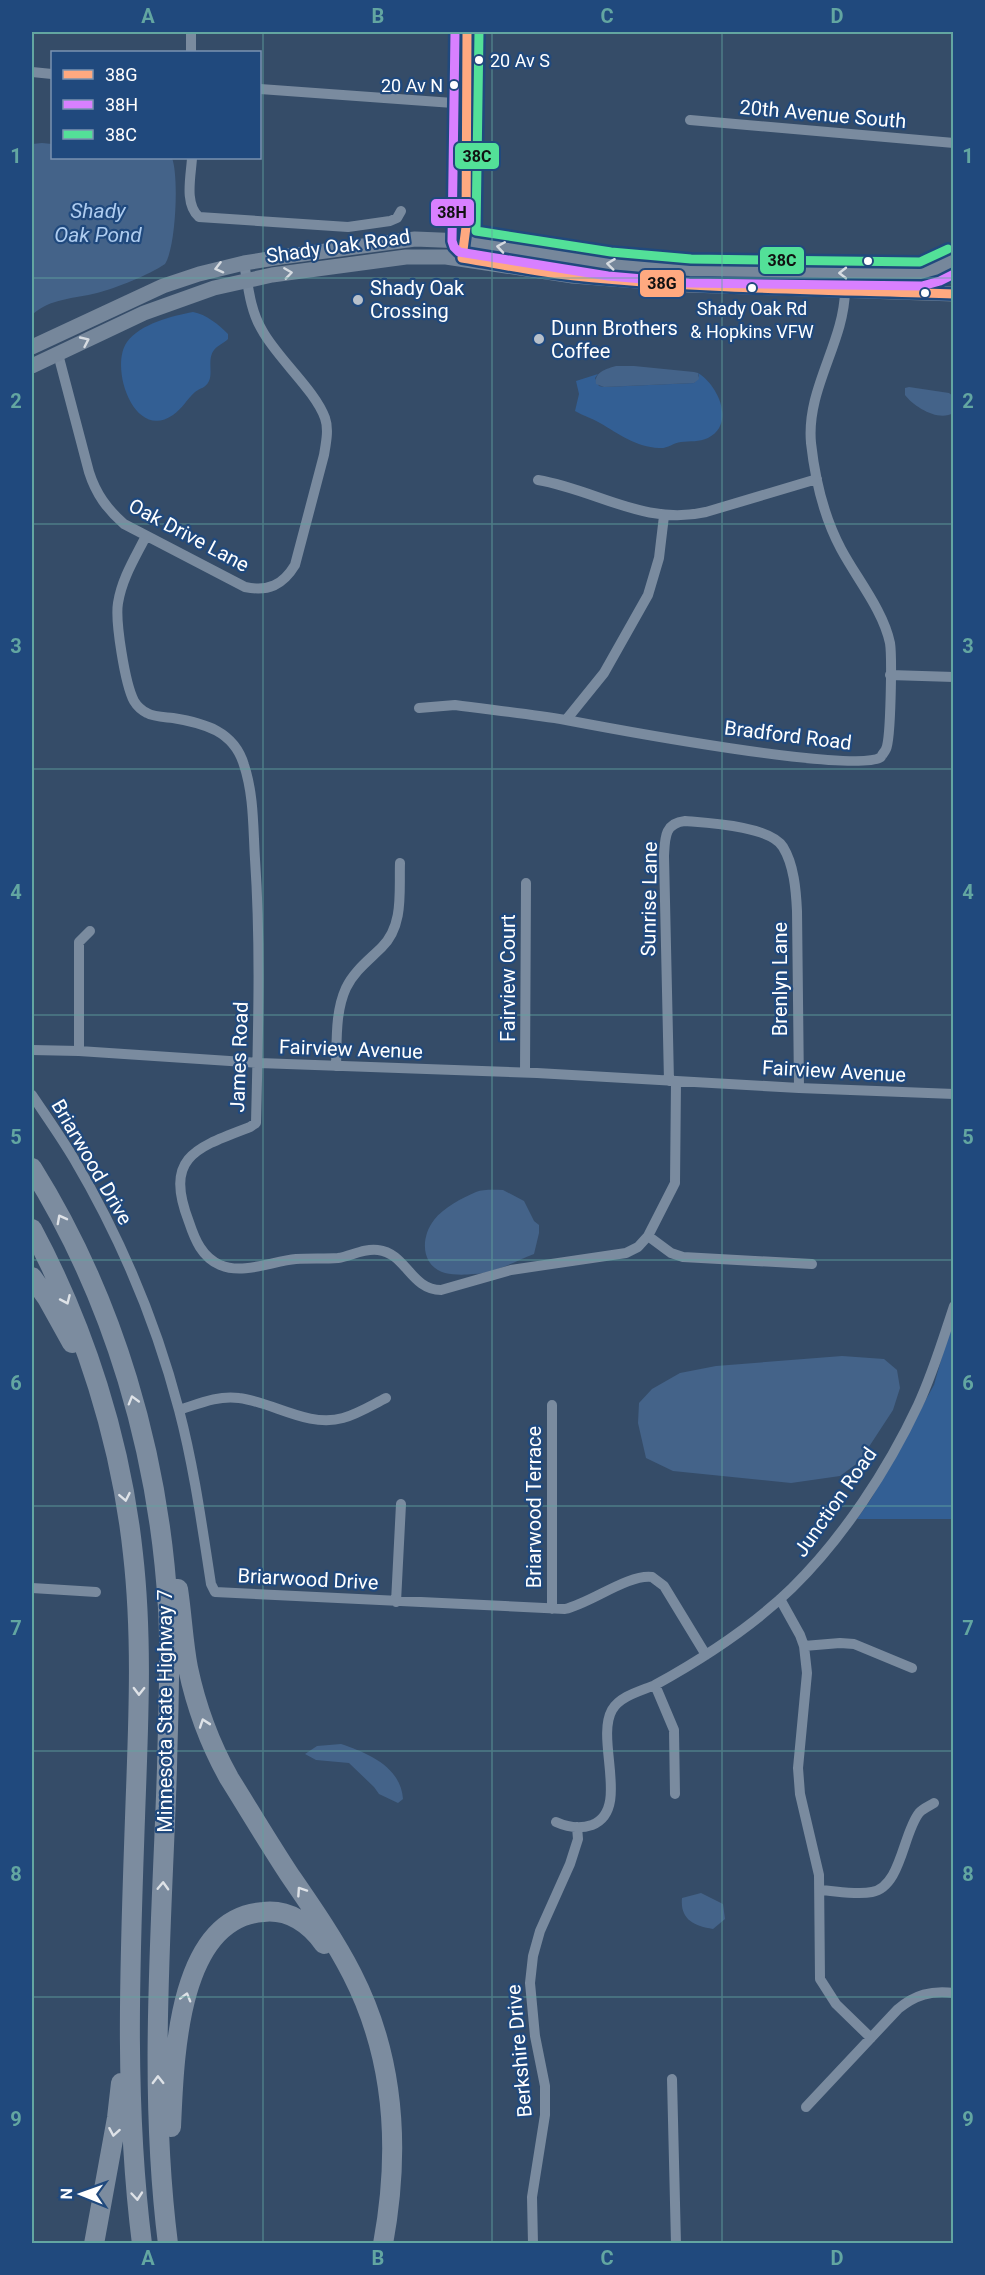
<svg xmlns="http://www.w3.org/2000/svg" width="985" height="2275" font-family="Roboto,sans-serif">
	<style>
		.green { fill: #335f94 }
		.water { fill: #446389 }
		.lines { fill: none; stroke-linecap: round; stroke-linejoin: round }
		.street { stroke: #7a8b9f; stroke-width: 10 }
		.secondary { stroke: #76879b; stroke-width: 15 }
		.highway { stroke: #7c8c9f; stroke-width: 20 }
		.bus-1-casing { stroke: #20497d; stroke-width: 14 }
		.bus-2-casing { stroke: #20497d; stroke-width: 14 }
		.bus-3-casing { stroke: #20497d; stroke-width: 14 }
		.bus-1 { stroke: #ffa980; stroke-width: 9 }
		.bus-2 { stroke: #d880ff; stroke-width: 9 }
		.bus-3 { stroke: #53e098; stroke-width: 9 }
		.oneway { stroke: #d6dbe1 }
		.oneway2 { stroke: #dee2e7 }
		.grid { fill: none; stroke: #63a6a1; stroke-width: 1.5; stroke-opacity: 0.55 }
		.bus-dot { fill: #fff; stroke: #20497d; stroke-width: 2 }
		.poi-dot { fill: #b8c0ca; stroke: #20497d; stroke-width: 2 }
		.labels { text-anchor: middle; stroke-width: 4.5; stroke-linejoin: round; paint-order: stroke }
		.bus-label { font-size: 18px; fill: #fff; stroke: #20497d; text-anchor: start }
		.street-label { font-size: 20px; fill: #fff; stroke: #20497d }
		.poi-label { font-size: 20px; fill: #fff; stroke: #20497d; text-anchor: start }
		.water-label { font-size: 21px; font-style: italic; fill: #aeccef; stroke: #20497d }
		.line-badge { stroke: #20497d; stroke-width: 2 }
		.pale-badge-label { font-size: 16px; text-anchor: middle; font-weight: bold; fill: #111 }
		.neatline { fill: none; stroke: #63a6a1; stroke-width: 2 }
		.grid-label { font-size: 20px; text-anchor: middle; font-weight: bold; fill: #63a6a1 }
	</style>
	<rect width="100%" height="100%" fill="#354c68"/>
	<path class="green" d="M193,312C206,314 219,325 228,334V339C224,343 218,345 214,350C207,359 213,372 209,381C206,388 200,388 195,392C187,399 182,409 173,415C134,442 109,367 127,342C140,324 172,316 193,312Z
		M698,373C718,385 736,424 708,438C699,442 690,441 681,442C673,443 667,449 659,448C636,447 619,434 600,423C592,418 583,416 575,411L579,394L576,381L598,374L595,378L599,386L604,387L694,383L699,376Z
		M953,1318V1519H857L871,1499L934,1385Z"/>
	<path class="water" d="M42,143L52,144V158H172C179,176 176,247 165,264C149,275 116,288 97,293C74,299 50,298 32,315V144Z
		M616,366H634L694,372L698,373L699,379L694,383L604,387L596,384C594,372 606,369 616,366Z
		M909,387L949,393L953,396V413C939,422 914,407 905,395V388Z
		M503,1190L524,1201L534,1221L539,1225V1233L534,1254C515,1261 494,1274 473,1274C465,1275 453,1275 445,1273C421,1266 420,1238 434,1220C443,1208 462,1198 476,1192C484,1189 495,1190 503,1190Z
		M842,1356L884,1359L897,1370L900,1388L893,1410L859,1462L840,1476L791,1483L673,1471L646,1458L638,1423L639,1403L652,1389L680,1373L716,1366Z
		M341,1744C368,1753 401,1767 403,1799L398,1803L379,1794L374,1787L349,1763L316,1760L305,1754L317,1746Z
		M701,1893L723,1904L725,1919L713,1929C693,1926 680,1919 682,1898Z"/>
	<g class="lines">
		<path class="street" d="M191,32V52
			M32,72L52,74
			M260,89L467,104
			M690,120L954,143
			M192,158C191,176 184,204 199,217L348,227L390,221L397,218L401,211
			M58,354L89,472C96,494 107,509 124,524L245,587C268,592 283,585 295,565L324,455C326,443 329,429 325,418C315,390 277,358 262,330C250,310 248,285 244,263
			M538,480C597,490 644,526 706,512L817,479
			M146,536C135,558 122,578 118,603C115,621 125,684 134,701C137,706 141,710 147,713C154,717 165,717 173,718C204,723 234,731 244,765C254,795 253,828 255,859C261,947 258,1035 256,1123L250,1127C195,1148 164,1157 189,1222C195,1240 202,1257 220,1265C243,1275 273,1261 296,1259C310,1258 324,1259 338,1258C351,1256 364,1248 378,1250C406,1253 411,1290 441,1290L511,1270L626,1253L638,1247L648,1236L675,1183L676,1082
			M890,675L954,677
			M419,708L455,705C492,710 529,714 566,720C608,728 857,775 881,757C881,756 886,750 886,749C891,739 892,656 890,643C883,610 857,579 841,549C824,517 815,479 811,443C806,389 844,343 845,291
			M566,720L604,673L648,595L659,558L664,516
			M32,1050L79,1051L259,1063L537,1073L799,1088L954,1094
			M79,1051V942L90,931
			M336,1066C337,1041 335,1012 346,988C354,971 369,960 382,947C404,925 399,892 400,863
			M525,1073L526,883
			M669,1081L664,856C665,839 664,823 685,821C708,823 770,826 783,847C794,865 796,890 797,911L799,1088
			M32,1095C46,1116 61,1137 74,1159C120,1237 156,1322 179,1410C194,1467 202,1526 211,1584L215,1592L565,1609C591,1603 628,1574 652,1577L664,1586L706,1655
			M648,1236L671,1253L683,1257L812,1264
			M179,1410C198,1404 218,1395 239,1398C273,1402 308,1428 343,1418C358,1414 372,1405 386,1398
			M32,1588L96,1592
			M780,1599L800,1635L804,1646L807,1673L798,1768L800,1794L819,1875L820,1979L836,2004L871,2038
			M396,1602L401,1504
			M552,1609V1405
			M804,1646L840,1643L854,1644L912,1668
			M675,1794L674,1730L655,1685C704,1658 752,1627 792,1588C843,1538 888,1469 918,1405C933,1373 943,1339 954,1306
			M556,1822C567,1827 580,1829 592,1825C631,1810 595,1740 612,1710C620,1696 641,1691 655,1685
			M820,1890C837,1891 856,1895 872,1892C901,1887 903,1833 919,1813C922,1809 929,1806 934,1803
			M672,2079L676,2244
			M806,2107L898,2009C915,1995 931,1990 954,1993
			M533,2244L532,2197L545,2115V2086L535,2036L530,1983L533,1956L540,1931L570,1864L578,1839L577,1827"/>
		<path class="secondary" d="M463,250L466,227L467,32
			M930,272L954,260
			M32,347L163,286L199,274L244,263L281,257L415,239L464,241L610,264L690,271L954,276
			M32,366L144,313L214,288L272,275L406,257H446L573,276L689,285L954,294"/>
		<path class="highway" d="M32,1168C114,1299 159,1454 168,1608C171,1661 168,1715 167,1768C162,1926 148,2086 168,2244
			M32,1229C85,1328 121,1441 133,1554C143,1642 138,1730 135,1818C130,1960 124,2102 142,2244
			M32,1277L47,1298L72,1343
			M178,1589C182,1615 183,1642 188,1668C196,1706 210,1744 229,1778C249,1810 268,1842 289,1874C311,1906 334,1939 352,1974C395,2058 400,2152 383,2244
			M171,2127C174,2064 176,1918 263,1912C289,1909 310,1924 324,1944
			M94,2244L117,2118L121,2083"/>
		<defs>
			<path id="bus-1" d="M462,258C499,264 537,272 575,276C700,289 827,290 954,294
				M462,258L466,227L467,32"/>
			<path id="bus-2" d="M455,32L452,241L454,247L459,252L608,276L689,283L922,286L940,281L954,274"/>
			<path id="bus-3" d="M479,32L476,231L611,252L691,259L920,262L948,249"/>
		</defs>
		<use href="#bus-1" class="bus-1-casing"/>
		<use href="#bus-2" class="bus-2-casing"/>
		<use href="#bus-3" class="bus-3-casing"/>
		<use href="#bus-1" class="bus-1"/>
		<use href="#bus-2" class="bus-2"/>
		<use href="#bus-3" class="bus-3"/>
	</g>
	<defs><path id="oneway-chevron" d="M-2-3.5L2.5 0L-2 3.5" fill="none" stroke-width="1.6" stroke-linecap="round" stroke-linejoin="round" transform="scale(1.5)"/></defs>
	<g class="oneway">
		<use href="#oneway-chevron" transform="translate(501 247) rotate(-171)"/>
		<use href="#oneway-chevron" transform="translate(611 264) rotate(-173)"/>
		<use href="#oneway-chevron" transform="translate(219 268) rotate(166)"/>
		<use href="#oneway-chevron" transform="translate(288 273) rotate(-8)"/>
		<use href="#oneway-chevron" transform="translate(843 273) rotate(180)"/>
		<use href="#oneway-chevron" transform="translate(85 341) rotate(-25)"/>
	</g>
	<g class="oneway2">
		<use href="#oneway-chevron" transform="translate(61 1219) rotate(-118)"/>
		<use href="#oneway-chevron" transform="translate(66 1300) rotate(66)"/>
		<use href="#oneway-chevron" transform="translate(133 1400) rotate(-106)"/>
		<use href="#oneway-chevron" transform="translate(125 1497) rotate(79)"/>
		<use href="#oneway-chevron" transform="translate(139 1691) rotate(91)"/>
		<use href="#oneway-chevron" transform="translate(204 1723) rotate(-109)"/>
		<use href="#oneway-chevron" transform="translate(163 1886) rotate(-88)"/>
		<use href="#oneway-chevron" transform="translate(301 1891) rotate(-124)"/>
		<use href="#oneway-chevron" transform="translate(186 1997) rotate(-74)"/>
		<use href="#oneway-chevron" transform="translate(158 2080) rotate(-91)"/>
		<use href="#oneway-chevron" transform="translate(114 2132) rotate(100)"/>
		<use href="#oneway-chevron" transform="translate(137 2196) rotate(85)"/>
	</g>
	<path class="grid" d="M263,32V2244M492,32V2244M722,32V2244M32,278H954M32,524H954M32,769H954M32,1015H954M32,1260H954M32,1506H954M32,1751H954M32,1997H954"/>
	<g class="bus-dot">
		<circle cx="479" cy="60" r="5"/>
		<circle cx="454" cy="85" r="5"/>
		<circle cx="868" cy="261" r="5"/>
		<circle cx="752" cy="288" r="5"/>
		<circle cx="925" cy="293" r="5"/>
	</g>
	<g class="poi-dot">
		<circle cx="358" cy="300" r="6"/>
		<circle cx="539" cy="339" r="6"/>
	</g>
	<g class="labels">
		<g class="bus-label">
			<text x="490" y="67">20 Av S</text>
			<text x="443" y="92" text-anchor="end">20 Av N</text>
			<text x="752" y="315" text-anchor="middle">Shady Oak Rd<tspan x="752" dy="23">&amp; Hopkins VFW</tspan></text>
		</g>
		<g class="street-label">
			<text transform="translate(823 114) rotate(5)" y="7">20th Avenue South</text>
			<text transform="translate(338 246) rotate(-8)" y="7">Shady Oak Road</text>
			<text transform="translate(189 535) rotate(28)" y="7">Oak Drive Lane</text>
			<text transform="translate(788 735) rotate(7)" y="7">Bradford Road</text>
			<text transform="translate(649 899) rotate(-89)" y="7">Sunrise Lane</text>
			<text transform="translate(508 978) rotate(-90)" y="7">Fairview Court</text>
			<text transform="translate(780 979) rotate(-90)" y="7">Brenlyn Lane</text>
			<text transform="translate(351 1049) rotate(2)" y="7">Fairview Avenue</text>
			<text transform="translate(239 1057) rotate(-88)" y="7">James Road</text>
			<text transform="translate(834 1071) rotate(3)" y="7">Fairview Avenue</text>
			<text transform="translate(92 1162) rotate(60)" y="7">Briarwood Drive</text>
			<text transform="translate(835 1502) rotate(-55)" y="7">Junction Road</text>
			<text transform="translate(534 1507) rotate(-90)" y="7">Briarwood Terrace</text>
			<text transform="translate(308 1579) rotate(3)" y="7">Briarwood Drive</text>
			<text transform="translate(165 1711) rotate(-90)" y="7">Minnesota State Highway 7</text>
			<text transform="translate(519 2051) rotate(-95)" y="7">Berkshire Drive</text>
		</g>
		<g class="poi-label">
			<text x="370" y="295">Shady Oak<tspan x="370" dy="23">Crossing</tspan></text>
			<text x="551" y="335">Dunn Brothers<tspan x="551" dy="23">Coffee</tspan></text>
		</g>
		<g class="water-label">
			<text x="98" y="218">Shady<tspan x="98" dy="24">Oak Pond</tspan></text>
		</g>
	</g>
	<g class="line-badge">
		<rect x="454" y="142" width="46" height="28" rx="6" fill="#53e098"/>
		<rect x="430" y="198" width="45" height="29" rx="6" fill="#d880ff"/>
		<rect x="759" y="246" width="46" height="29" rx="6" fill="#53e098"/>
		<rect x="639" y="269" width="46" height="29" rx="6" fill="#ffa980"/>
	</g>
	<g class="pale-badge-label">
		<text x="477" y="162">38C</text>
		<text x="452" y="218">38H</text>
		<text x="782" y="266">38C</text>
		<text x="662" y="289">38G</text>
	</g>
	<rect width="985" height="2275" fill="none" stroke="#20497d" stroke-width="66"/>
	<rect x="51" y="51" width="210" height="108" fill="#20497d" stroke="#7992b1" stroke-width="1.5"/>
	<rect x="63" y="70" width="30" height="9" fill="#ffa980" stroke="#7992b1" stroke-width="1.5"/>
	<text x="105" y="81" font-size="18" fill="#ffffff">38G</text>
	<rect x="63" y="100" width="30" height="9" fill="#d880ff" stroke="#7992b1" stroke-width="1.5"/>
	<text x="105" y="111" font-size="18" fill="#ffffff">38H</text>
	<rect x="63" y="130" width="30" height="9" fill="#53e098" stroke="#7992b1" stroke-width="1.5"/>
	<text x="105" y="141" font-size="18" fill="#ffffff">38C</text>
	<g transform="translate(81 2194) rotate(271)" stroke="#20497d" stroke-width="4.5" paint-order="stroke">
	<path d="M0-4.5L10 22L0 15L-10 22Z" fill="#ffffff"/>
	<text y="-9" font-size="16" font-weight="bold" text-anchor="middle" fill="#ffffff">N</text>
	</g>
	<rect x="33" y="33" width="919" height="2209" class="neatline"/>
	<g class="grid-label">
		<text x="148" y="23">A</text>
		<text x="378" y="23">B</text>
		<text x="607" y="23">C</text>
		<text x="837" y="23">D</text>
		<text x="16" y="163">1</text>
		<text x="968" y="163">1</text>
		<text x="16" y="408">2</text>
		<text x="968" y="408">2</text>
		<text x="16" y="653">3</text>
		<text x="968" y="653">3</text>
		<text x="16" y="899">4</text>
		<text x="968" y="899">4</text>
		<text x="16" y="1144">5</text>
		<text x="968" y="1144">5</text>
		<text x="16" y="1390">6</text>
		<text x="968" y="1390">6</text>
		<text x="16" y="1635">7</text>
		<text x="968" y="1635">7</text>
		<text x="16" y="1881">8</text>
		<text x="968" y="1881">8</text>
		<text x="16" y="2126">9</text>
		<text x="968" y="2126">9</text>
		<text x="148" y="2265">A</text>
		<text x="378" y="2265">B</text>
		<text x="607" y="2265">C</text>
		<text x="837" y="2265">D</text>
	</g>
</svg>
